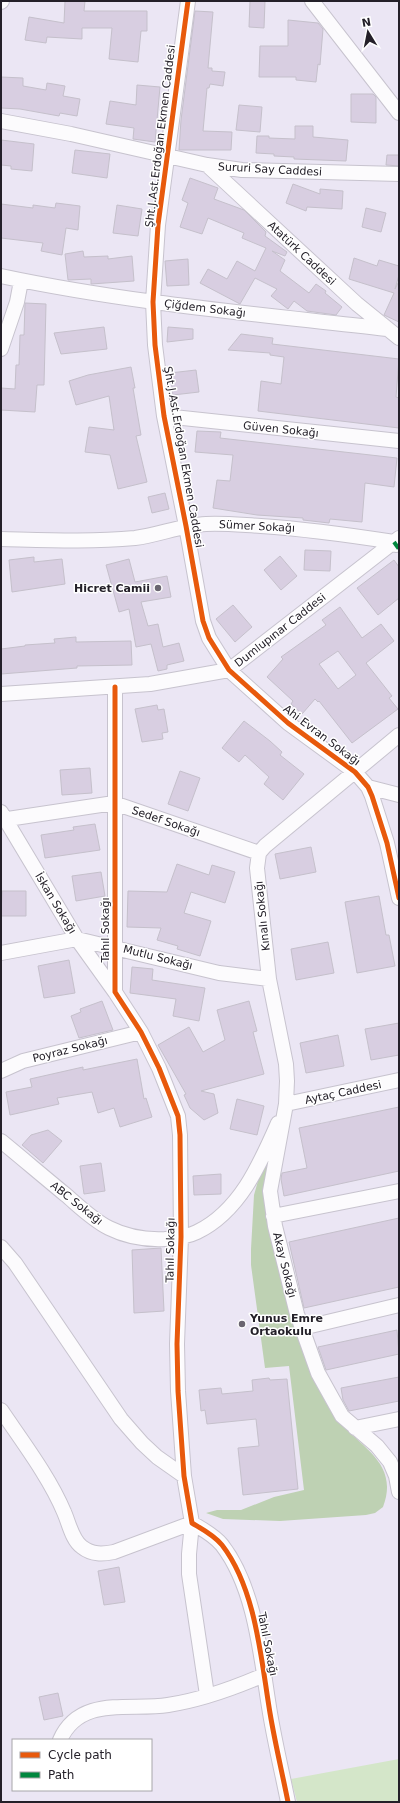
<svg xmlns="http://www.w3.org/2000/svg" width="400" height="1803" font-family="'DejaVu Sans',sans-serif">
	<style>
		.green { fill: #d4e6c9 }
		.forest { fill: #bed1b3 }
		.building { fill: #d8cee1; stroke: #c5c0cb; fill-rule: evenodd }
		.lines { fill: none; stroke-linecap: round; stroke-linejoin: round }
		.minor-casing { stroke: #c7c3ce; stroke-width: 16 }
		.minor { stroke: #fcfbfd; stroke-width: 14 }
		.quiet { stroke: #00873e; stroke-width: 4; stroke-dasharray: 8 4; stroke-linecap: butt }
		.cycleway-casing { stroke: #fff; stroke-width: 8 }
		.cycleway { stroke: #e8590c; stroke-width: 5 }
		.poi-dot { fill: #6a6570; stroke: #fff; stroke-width: 1.5 }
		.labels { text-anchor: middle; stroke-width: 3; stroke-linejoin: round; paint-order: stroke }
		.street-label { font-size: 11px; fill: #242029; stroke: #fff }
		.poi-label { font-size: 11px; font-weight: bold; fill: #242029; stroke: #fff; text-anchor: end }
	</style>
	<rect width="100%" height="100%" fill="#ebe6f4"/>
	<path class="green" d="M399,1759V1802H297L291,1779Z"/>
	<path class="forest" d="M275,1149L269,1165L315,1381C322,1395 329,1411 340,1423C364,1449 399,1465 383,1507L375,1513L366,1515L280,1521L223,1519L206,1513L217,1510H241L274,1497L304,1490L289,1366L265,1368L251,1265V1249L254,1195L260,1174Z"/>
	<path class="building" d="M65,1H85L84,11H147V31H141L138,62L109,59L112,28H82V39L47,37L46,43L25,40L29,17L64,23Z
		M250,1H265L264,28L249,27Z
		M195,11L213,12L208,68H212V71L225,72L223,86L210,84L209,88H207L203,131L232,132L231,150H179L181,120Z
		M288,20L318,23L323,29L320,65L318,64L316,82L296,80V77H259L260,46H288Z
		M1,77L23,78V86L46,90L47,83L65,86L63,96L80,99L77,116L60,113L59,116L20,109L1,108Z
		M137,85L160,87L155,142L133,139L134,128L106,124L110,101L136,105Z
		M351,94H373L376,97V123L351,122Z
		M239,105L262,107L260,132L236,130Z
		M295,126H313V137L348,140L346,161L294,159V157L274,156V154L256,153L257,136H269V138L295,139Z
		M1,140L34,144L32,171L11,169V166L1,165Z
		M75,150L110,154L107,178L72,173Z
		M387,155H399V166L386,165Z
		M190,178L218,188L214,199L244,210L266,232L265,236L287,252L285,256L272,251L285,260L280,271L309,293L316,284L326,291L325,293L342,307L336,315L307,311L294,301L288,309L271,296L277,289L255,278L240,304L200,283L208,269L227,279L237,261L255,271L266,248L242,238L244,233L208,218L202,234L180,227L188,203L182,200Z
		M293,184L320,194V189L343,191L342,209L307,207L306,211L286,203Z
		M56,203L80,206L78,230L66,228L62,255L41,251L43,243L1,238V204L33,208V205L55,208Z
		M117,205L142,209L138,236L113,233Z
		M366,208L386,213L381,232L362,227Z
		M83,251L84,257L108,256V259L132,256L134,281L91,284V279L68,280L65,254Z
		M354,258L377,266L379,260L399,266V275L395,289L399,281V322L384,315L394,293L349,279Z
		M188,259L189,285L167,286L165,261Z
		M25,303L46,304L44,385H37L35,412L1,410V388L15,389L16,365H19L20,335H24Z
		M104,327L107,349L61,354L54,333Z
		M168,327L193,329V339L167,342Z
		M241,334L273,338L272,344L399,359L396,397L399,398V428L258,411L261,381L281,384L284,357L270,355V353L228,350Z
		M131,367L135,388H133L141,435L136,436L147,482L118,489L110,455L85,452L89,427L114,430L109,396L76,405L69,381L88,375Z
		M196,370L199,392L173,395L170,373Z
		M197,431L221,432L220,438L397,458L394,487L365,483L362,522L330,519L329,523L303,520V518L257,515L213,508L217,480L230,481L233,455L195,452Z
		M165,493L169,509L152,513L148,497Z
		M305,550L331,551L330,571L304,570Z
		M280,556L297,576L281,590L264,570Z
		M34,557V562L62,559L65,584L12,592L9,560Z
		M129,559L135,582L167,576L171,597L141,602L148,626L158,624L163,647L179,643L184,661L167,665V669L158,671L151,644L136,647L129,609L119,612L106,565Z
		M394,560L399,567V598L378,615L357,588Z
		M233,605L252,627L235,642L216,619Z
		M340,607L362,638L381,624L394,641L366,663L392,696L389,698L398,709L352,743L319,701L318,702L315,699L302,714L291,704L293,701L267,677L283,659L281,657L326,625L322,620ZM338,651L356,675L338,689L319,664Z
		M76,637V642L131,641L132,665L77,666V668L1,674V649L25,646V645L55,643L54,639Z
		M157,705L158,710L164,709L168,732L162,733L163,739L142,742L135,709Z
		M244,721L270,741L282,752L280,755L304,774L283,800L264,784L269,777L245,755L239,762L222,748Z
		M90,768L92,793L62,795L60,770Z
		M180,771L200,778L188,811L168,804Z
		M95,824L100,850L45,858L41,835L74,830L73,827Z
		M311,847L316,872L280,879L275,854Z
		M177,864L209,875L212,865L235,872L225,903L191,892L184,913L211,921L200,956L177,949L178,946L157,940L161,928L127,927L128,891L167,892Z
		M101,872L105,896L76,901L72,876Z
		M2,891H26V916H1Z
		M379,896L386,935H389L395,966L357,973L345,902Z
		M328,942L334,973L296,980L291,949Z
		M69,960L75,993L44,998L38,966Z
		M132,967L153,969L152,980L205,988L199,1021L173,1016L176,999L130,993Z
		M102,1001L113,1030L79,1038L71,1016L81,1012L80,1009Z
		M249,1001L257,1031L253,1032L264,1074L201,1091L214,1094L218,1113L204,1120L190,1108L184,1095L186,1094L158,1045L189,1027L203,1052L225,1040L217,1010Z
		M399,1023V1055L371,1060L365,1029Z
		M338,1035L344,1066L306,1073L300,1043Z
		M137,1059L144,1099L146,1098L152,1117L120,1127L114,1108L98,1113L92,1092L57,1098L59,1104L10,1115L6,1092L32,1087L30,1079L83,1067V1070Z
		M237,1099L264,1106L257,1135L230,1129Z
		M399,1107V1171L284,1196L281,1179L282,1173L307,1168L299,1128Z
		M48,1130L62,1141L43,1163L22,1145L31,1135Z
		M101,1163L105,1191L84,1194L80,1166Z
		M221,1174V1194L194,1195L193,1176Z
		M399,1218V1287L304,1308L289,1242Z
		M161,1248L164,1311L134,1313L132,1250Z
		M397,1330L399,1354L326,1370L318,1347Z
		M399,1377V1401L349,1411L343,1400L341,1388Z
		M269,1378L270,1380L287,1379L298,1489L243,1495L238,1448L259,1446L256,1419L207,1424L205,1410L201,1411L199,1390L221,1388L222,1394L253,1391L252,1380Z
		M119,1567L125,1602L104,1605L98,1571Z
		M58,1693L63,1716L44,1720L39,1697Z"/>
	<g class="lines">
		<defs>
			<path id="minor" d="M188,1L158,225L153,302L155,345L164,416L186,526L203,621L209,638L229,670L288,723L355,772L368,787L372,796L387,843L399,898
				M312,1L399,113
				M1,2L2,1
				M1,121L71,134L207,165L242,170L399,174
				M207,165L357,304L399,338
				M1,276C128,303 258,314 387,329
				M1,349L17,302L21,281
				M164,416L399,441
				M1,539C45,540 91,542 135,538C159,535 182,525 206,524C224,523 242,525 261,526C306,529 349,535 394,542L396,545
				M115,687V992L141,1032L159,1068L178,1116L180,1135L181,1237L177,1344L178,1391L184,1476L192,1523C202,1529 214,1535 222,1545C256,1589 261,1659 270,1713C275,1743 282,1772 288,1802
				M1,694L150,684L229,670L399,538
				M399,735L265,846L259,853L257,868L269,979L286,1064L287,1081L286,1104L270,1191L275,1226L297,1314L318,1373L342,1416L377,1446L390,1462L396,1476L399,1492
				M368,787L399,795
				M1,812L77,939L115,992
				M1,820L114,803L259,853
				M1,953L77,939L219,973L269,979
				M1,1071L23,1061L141,1032
				M286,1104L399,1080
				M1,1141C23,1159 44,1177 66,1195C80,1207 93,1220 109,1228C127,1237 145,1240 165,1239C175,1238 187,1237 197,1232C240,1211 260,1164 278,1123
				M273,1216L399,1191
				M1,1247L15,1263L121,1419L142,1443L157,1457L184,1476
				M302,1328L399,1305
				M1,1410C22,1441 50,1478 64,1512C69,1523 72,1540 82,1547C92,1555 103,1554 114,1552L192,1523L189,1554V1574L207,1695
				M355,1428L399,1419
				M60,1740C80,1695 130,1711 168,1705C201,1700 234,1688 264,1675"/>
		</defs>
		<use href="#minor" class="minor-casing"/>
		<use href="#minor" class="minor"/>
		<path class="quiet" d="M394,542L399,549"/>
		<defs>
			<path id="cycleway" d="M188,1L158,225L153,302L155,345L164,416L186,526L203,621L209,638L229,670L288,723L355,772L368,787L372,796L387,843L399,898
				M115,687V992L141,1032L159,1068L178,1116L180,1135L181,1237L177,1344L178,1391L184,1476L192,1523C202,1529 214,1535 222,1545C256,1589 261,1659 270,1713C275,1743 282,1772 288,1802"/>
		</defs>
		<use href="#cycleway" class="cycleway-casing"/>
		<use href="#cycleway" class="cycleway"/>
	</g>
	<g class="poi-dot">
		<circle cx="158" cy="588" r="4"/>
		<circle cx="242" cy="1324" r="4"/>
	</g>
	<g class="labels">
		<g class="street-label">
			<text transform="translate(160 136) rotate(-83)" y="4">Şht.J.Ast.Erdoğan Ekmen Caddesi</text>
			<text transform="translate(270 169) rotate(3)" y="4">Sururi Say Caddesi</text>
			<text transform="translate(302 253) rotate(43)" y="4">Atatürk Caddesi</text>
			<text transform="translate(205 308) rotate(7)" y="4">Çiğdem Sokağı</text>
			<text transform="translate(281 429) rotate(6)" y="4">Güven Sokağı</text>
			<text transform="translate(184 457) rotate(80)" y="4">Şht.J.Ast.Erdoğan Ekmen Caddesi</text>
			<text transform="translate(257 526) rotate(3)" y="4">Sümer Sokağı</text>
			<text transform="translate(280 630) rotate(-38)" y="4">Dumlupınar Caddesi</text>
			<text transform="translate(322 735) rotate(37)" y="4">Ahi Evran Sokağı</text>
			<text transform="translate(166 821) rotate(19)" y="4">Sedef Sokağı</text>
			<text transform="translate(56 903) rotate(59)" y="4">İskan Sokağı</text>
			<text transform="translate(262 916) rotate(-96)" y="4">Kınalı Sokağı</text>
			<text transform="translate(105 930) rotate(-90)" y="4">Tahıl Sokağı</text>
			<text transform="translate(158 957) rotate(14)" y="4">Mutlu Sokağı</text>
			<text transform="translate(70 1049) rotate(-14)" y="4">Poyraz Sokağı</text>
			<text transform="translate(343 1092) rotate(-12)" y="4">Aytaç Caddesi</text>
			<text transform="translate(77 1203) rotate(38)" y="4">ABC Sokağı</text>
			<text transform="translate(170 1250) rotate(-89)" y="4">Tahıl Sokağı</text>
			<text transform="translate(285 1265) rotate(76)" y="4">Akay Sokağı</text>
			<text transform="translate(268 1644) rotate(79)" y="4">Tahıl Sokağı</text>
		</g>
		<g class="poi-label">
			<text x="150" y="592">Hicret Camii</text>
			<text x="250" y="1322" text-anchor="start">Yunus Emre<tspan x="250" dy="13">Ortaokulu</tspan></text>
		</g>
	</g>
	<rect width="400" height="1803" fill="none" stroke="#242029" stroke-width="4"/>
	<rect x="12" y="1739" width="140" height="52" fill="#ffffff" stroke="#a7a6a9"/>
	<rect x="20" y="1752" width="20" height="6" fill="#e8590c" stroke="#a7a6a9"/>
	<text x="48" y="1759" font-size="12" fill="#242029">Cycle path</text>
	<rect x="20" y="1772" width="20" height="6" fill="#00873e" stroke="#a7a6a9"/>
	<text x="48" y="1779" font-size="12" fill="#242029">Path</text>
	<g transform="translate(368 32) rotate(350)" stroke="#ffffff" stroke-width="3" paint-order="stroke">
	<path d="M0-3L7 15L0 10L-7 15Z" fill="#242029"/>
	<text y="-6" font-size="11" font-weight="bold" text-anchor="middle" fill="#242029">N</text>
	</g>
</svg>
